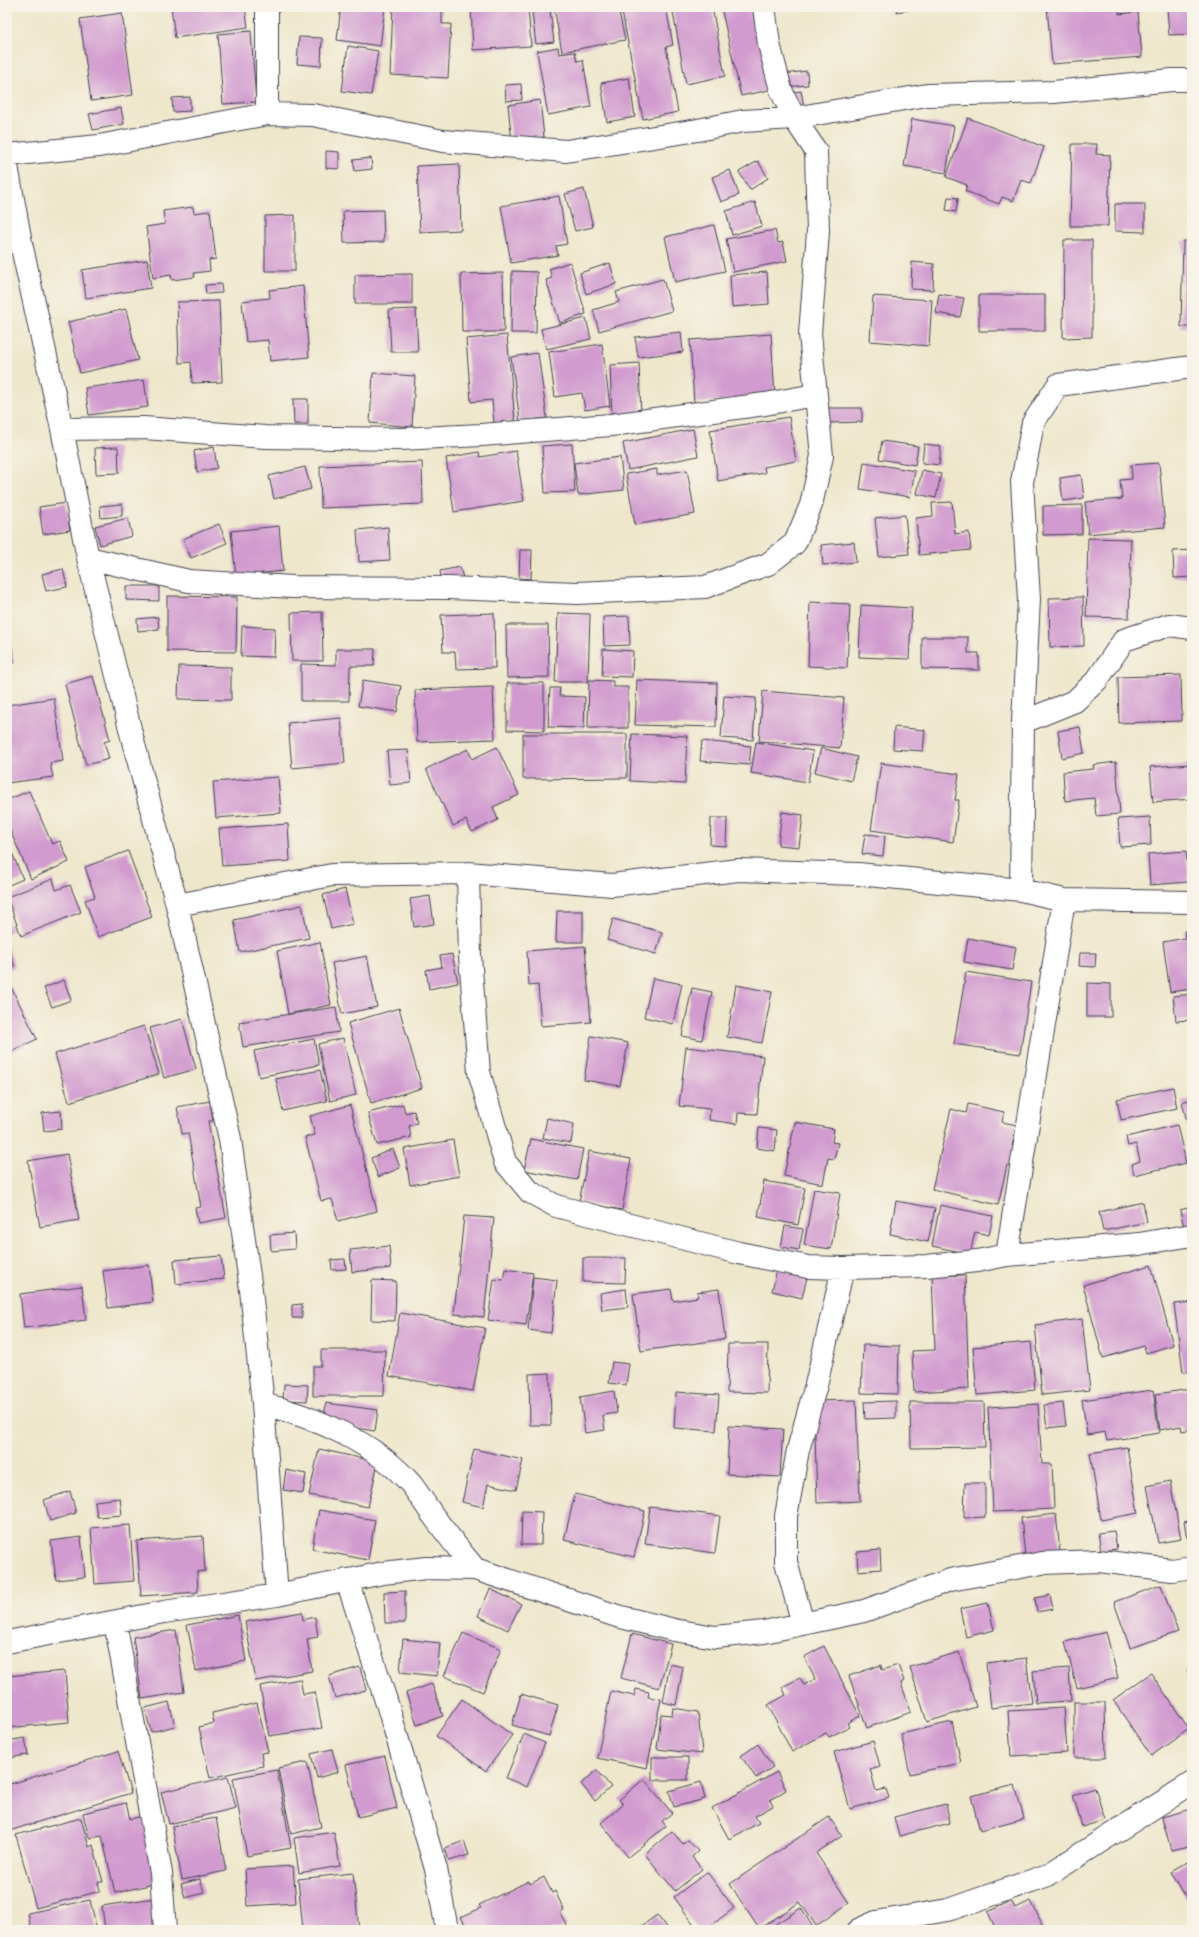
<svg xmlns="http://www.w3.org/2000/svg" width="1199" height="1937" font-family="Vollkorn,serif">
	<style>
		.building { fill: #d19bcf }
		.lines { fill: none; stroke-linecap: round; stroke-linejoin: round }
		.street-casing { stroke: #414051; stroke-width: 24 }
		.street { stroke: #fff; stroke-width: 22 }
	</style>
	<rect width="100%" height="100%" fill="#f7f3e8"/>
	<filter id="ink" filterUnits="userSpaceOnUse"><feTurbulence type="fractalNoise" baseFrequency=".025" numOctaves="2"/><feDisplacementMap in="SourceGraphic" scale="8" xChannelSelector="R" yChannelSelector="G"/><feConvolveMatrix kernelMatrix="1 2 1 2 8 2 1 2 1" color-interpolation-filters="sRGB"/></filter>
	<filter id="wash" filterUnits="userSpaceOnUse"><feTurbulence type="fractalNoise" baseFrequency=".012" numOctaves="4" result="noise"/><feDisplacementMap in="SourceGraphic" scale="16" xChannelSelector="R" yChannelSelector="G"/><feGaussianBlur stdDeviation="0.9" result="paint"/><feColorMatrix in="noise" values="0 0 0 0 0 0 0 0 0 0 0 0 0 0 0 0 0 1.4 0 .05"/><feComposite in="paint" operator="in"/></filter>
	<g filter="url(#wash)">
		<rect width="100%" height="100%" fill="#eee7cc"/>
		<g id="blocks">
			<path class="building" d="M104,7H120V8L104,9Z
				M171,7H245L248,27L175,38Z
				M341,7H385L380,46L337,40Z
				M393,7H442V24H451L448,78L390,75Z
				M471,7H528L531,46L473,50Z
				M554,7H618L625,40L562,52Z
				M645,7H666L673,45L666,47L678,112L643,119L622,12Z
				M672,7H712L725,76L686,84Z
				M721,7H756L774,89L741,96Z
				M896,7H918V8L897,12Z
				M1047,7H1119V14L1138,12L1142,57L1052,64Z
				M1167,7H1192V34L1169,35Z
				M550,10L554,42L536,44L532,13Z
				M122,13L133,95L91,101L80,19Z
				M251,31L256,102L223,104L218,34Z
				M299,37L322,38L321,66L297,64Z
				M348,46L378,51L371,95L342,91Z
				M558,47L559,54L575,52L577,61L583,60L591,107L548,115L537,51Z
				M807,71L808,85L786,87L784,74Z
				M629,78L635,117L607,122L601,83Z
				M521,84L522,100L506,101L505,85Z
				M801,91L805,111L787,93Z
				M190,97V111L173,112L172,98Z
				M540,100L544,137L512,142L508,105Z
				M121,108L124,124L93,130L89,114Z
				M968,118L1044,147L1031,183L1021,180L1013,201L1002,197L999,204L965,191L967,185L946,177Z
				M912,119L954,126L946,173L904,166Z
				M1072,144H1097L1096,154L1110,155L1108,226H1070Z
				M326,151L339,152V169L326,168Z
				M371,158L372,169L355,171L353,160Z
				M758,161L768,178L750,190L739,172Z
				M459,164L461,230L420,232L417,166Z
				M730,170L739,195L721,202L712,177Z
				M584,189L593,227L575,231L565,194Z
				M559,196L567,244L556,246L558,255L511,263L501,206Z
				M948,197L958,198L956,212L946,210Z
				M755,202L762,226L732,235L726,211Z
				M1115,204H1145V232L1115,231Z
				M193,207L194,213L210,211L216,259L209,260L210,271L194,273L195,277L172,280L171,275L153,278L146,227L165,224L163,211Z
				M383,210L384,242L344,243L343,211Z
				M295,215V271H265V216Z
				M714,225L725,271L675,282L665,237Z
				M775,230L778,243L783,242L787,261L733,272L726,239Z
				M1064,240H1092V337L1063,338Z
				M1183,241H1192V327H1181Z
				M147,260L151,288L86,298L82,270Z
				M570,262L586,314L560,323L546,280L552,278L549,269Z
				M912,262L934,264L933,290L911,289Z
				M610,263L616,284L586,294L580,273Z
				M512,271L537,272L536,333H511Z
				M767,272L769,304L732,307L730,275Z
				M503,273L504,332H462L461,274Z
				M412,274V304H355V275Z
				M663,279L672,311L599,331L593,310L619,302L616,292Z
				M221,284L222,293L206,294L205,285Z
				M303,286L309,357L270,361L268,340L246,342L242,301L270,298L269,290Z
				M939,294L964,298L960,317L936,313Z
				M979,295H1045V331H979Z
				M873,296L932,300L929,346L870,341Z
				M219,301L222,382L192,383L191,362L179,363L177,302Z
				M126,309L138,360L80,373L68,322Z
				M416,309L418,352H391L389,310Z
				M586,318L591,339L546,349L541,329Z
				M681,332L683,352L638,357L635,337Z
				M771,334L775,397L694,403L690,340Z
				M507,335L515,421L494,423L492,400L471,402L466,339Z
				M602,344L610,406L585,410L582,393L555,397L549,352Z
				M538,353L547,418L520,421L511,357Z
				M639,363L641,416L612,417L610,365Z
				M373,373L415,376L412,427L370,423Z
				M144,380L148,407L89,415L85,388Z
				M293,399H308V424H294Z
				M827,408H862V422L827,423Z
				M789,417L796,461L764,467L765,473L718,481L710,430Z
				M693,429L698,456L628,470L623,443Z
				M882,441L918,446L915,465L879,459Z
				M572,444L575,492L545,493L542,446Z
				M924,444L941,446L939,465L922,463Z
				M118,447L119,473L96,474L95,448Z
				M214,447L217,468L197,472L194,451Z
				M516,451L524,501L454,512L446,458L479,452L480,457Z
				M620,457L624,490L578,495L574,463Z
				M422,462L423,504L321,508L320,466Z
				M864,462L915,471L910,497L860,489Z
				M1159,463L1165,527L1088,534L1085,502L1122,499L1120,480L1132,479L1131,465Z
				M305,467L311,489L274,499L269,476Z
				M657,469V475L687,470L695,514L635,525L626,474Z
				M922,470L941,474L936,498L917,494Z
				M1081,475L1084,498L1063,501L1060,478Z
				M952,502L955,534L969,532L971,550L919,555L916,518L933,516L932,503Z
				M66,503L70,530L43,534L39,507Z
				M122,504V516L101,518L100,506Z
				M1082,505V534L1043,535V506Z
				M905,515L909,554L879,557L875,518Z
				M128,518L132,536L100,545L95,526Z
				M219,524L227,543L191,558L183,539Z
				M279,526L283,571L236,576L231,531Z
				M388,527L390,560L359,562L357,530Z
				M1088,538L1131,539L1129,618L1086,617Z
				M854,542L856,562L823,565L821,545Z
				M520,550H532L531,579L519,578Z
				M1192,550V577L1174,578L1173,551Z
				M460,567L463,578L442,582L440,571Z
				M63,569L67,587L46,591L42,574Z
				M126,586H159V601L126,600Z
				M167,596L237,597L236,652L167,651Z
				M1083,597L1084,646L1050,647L1049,598Z
				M810,602L850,604L847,668L808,666Z
				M861,605L912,608L909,659L859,657Z
				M322,612L323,661H292L291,613Z
				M494,613L495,668L456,669L455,652H443L441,615Z
				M558,613L590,614L588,682H555Z
				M629,616L630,645L604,646L603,617Z
				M158,617L159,629L138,631L137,619Z
				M506,625H548L549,677L507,678Z
				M242,626L275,628L274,657L241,656Z
				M9,631L14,663L7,664V632Z
				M922,637H968V653H979V670L922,669Z
				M336,649H375L374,666H350L349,701H301V664L336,665Z
				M603,649L633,651L632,677L602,676Z
				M179,666L231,667V700L178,699Z
				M1181,675L1182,721L1119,723L1118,677Z
				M93,676L110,740L104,742L109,759L86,765L65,684Z
				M363,680L401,686L397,712L358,706Z
				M589,680L613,681V687H628V728H588Z
				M637,680L717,683L716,727L635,725Z
				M507,683H544V731L507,730Z
				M493,687L495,739L417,742L415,690Z
				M550,688H560L559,696L585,697L584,728L548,727Z
				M763,691L844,698L840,748L759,741Z
				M724,696L756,698L753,740L721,738Z
				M54,698L63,761L50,763L53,777L7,783V705Z
				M341,718L345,763L292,768L288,723Z
				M894,727L925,730L923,751L893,749Z
				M1080,727L1084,753L1062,758L1058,731Z
				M523,734H627V778L523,779Z
				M632,734L687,736L685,784L630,781Z
				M702,741L751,746L749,765L700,761Z
				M756,742L813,751L808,782L751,773Z
				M497,747L519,795L493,807L498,820L472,832L466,820L453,826L426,769L468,749L472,759Z
				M821,748L857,757L851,781L815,772Z
				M408,750L411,783L390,785L387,751Z
				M1116,762L1120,814L1096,816L1094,798L1065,801L1063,772L1094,769L1093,765Z
				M881,763L959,774L955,800H959L953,842L871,830Z
				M1192,764V799L1153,802L1150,767Z
				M278,777L281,813L216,818L213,782Z
				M29,791L52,844L60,841L69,862L31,879L7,823V800Z
				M782,812L803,815L799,847L778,845Z
				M1150,817L1151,845L1120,847L1118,819Z
				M711,818H727L726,846L710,845Z
				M288,824L290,861L222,866L219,829Z
				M865,834L885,836L883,856L862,854Z
				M7,841L23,879L7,886Z
				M128,851L152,917L98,937L85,900L95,897L85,867Z
				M1186,851L1189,882L1150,885L1148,854Z
				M53,879L56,890L70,885L81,912L21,936L7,897Z
				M345,889L353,924L331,929L323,895Z
				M430,896L434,924L414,927L410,899Z
				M302,905L309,938L240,952L234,920Z
				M557,911H583V942H556Z
				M7,918L12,931L7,933Z
				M613,919L662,932L656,954L607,940Z
				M1192,930V989L1170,992L1163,942L1185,938L1184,931Z
				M968,938L1016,947L1012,970L964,962Z
				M320,942L331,1005L288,1014L277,951Z
				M7,945L15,967L7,970Z
				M585,946L591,1022L541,1026L538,985L529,986L527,951Z
				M1080,953H1096L1095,967L1079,966Z
				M452,954L458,983L429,989L426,970L442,967L440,956Z
				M367,956L377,1007L342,1014L332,963Z
				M966,972L1031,982L1020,1054L954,1044Z
				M653,978L682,984L673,1024L644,1017Z
				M64,980L71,1000L52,1007L44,988Z
				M1087,983L1111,984V1017H1087Z
				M10,985L37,1039L7,1054V987Z
				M736,985L772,992L762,1043L727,1037Z
				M692,988L712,992L702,1040L682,1036Z
				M1192,994V1020L1176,1021L1173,996Z
				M336,1007L339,1032L243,1047L239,1022Z
				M399,1008L422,1088L371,1103L348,1023Z
				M182,1019L196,1069L164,1078L150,1028Z
				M144,1026L159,1074L69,1102L55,1054Z
				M591,1036L628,1043L620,1086L584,1080Z
				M343,1038L356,1095L330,1101L318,1044Z
				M314,1039L319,1065L259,1077L254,1051Z
				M686,1047L763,1056L757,1114L738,1113L737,1124L709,1120L710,1109L679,1106Z
				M320,1070L327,1101L283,1111L276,1079Z
				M1173,1087L1177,1108L1121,1120L1117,1099Z
				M1192,1099V1137H1191L1182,1102Z
				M210,1101L213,1121H208L226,1218L198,1223L195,1208L201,1207L188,1133L182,1134L177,1107Z
				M403,1104L405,1113L414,1111L417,1123L409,1126L411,1137L377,1145L368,1113Z
				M968,1104L1004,1112L1002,1122L1017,1125L1012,1146L1023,1149L1018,1167L1007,1165L998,1205L932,1189L951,1109L966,1113Z
				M350,1105L377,1211L338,1221L332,1199L321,1201L305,1137L315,1135L310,1116Z
				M61,1111L62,1129L44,1131L42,1113Z
				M547,1118L574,1124L571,1143L543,1138Z
				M795,1122L834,1129L832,1142L838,1143L834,1159L828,1158L823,1184L784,1176Z
				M1177,1125L1186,1163L1134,1175L1132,1164L1140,1161L1136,1144L1128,1146L1126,1137Z
				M759,1128L777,1130L775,1151L757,1148Z
				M531,1139L583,1149L577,1180L524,1170Z
				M453,1140L459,1176L410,1185L404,1149Z
				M393,1149L400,1168L378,1177L371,1158Z
				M589,1151L631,1159L622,1210L579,1202Z
				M67,1154L79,1220L40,1227L28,1161Z
				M764,1181L805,1188L798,1225L758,1217Z
				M814,1189L840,1193L831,1249L804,1245Z
				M896,1201L935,1208L928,1242L890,1234Z
				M1143,1202L1147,1222L1103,1231L1099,1212Z
				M940,1205L993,1216L989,1235L975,1232L970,1254L932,1246Z
				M1192,1207V1225L1184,1227L1180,1210Z
				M464,1216L494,1218L484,1317L454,1314Z
				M785,1226L803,1229L799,1250L781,1247Z
				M294,1233L295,1249L271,1251L270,1235Z
				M389,1246L391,1268L352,1272L350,1250Z
				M221,1256L224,1279L176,1284L174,1260Z
				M583,1258H626L625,1283L583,1282Z
				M345,1259L346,1269L332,1270L331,1260Z
				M149,1265L153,1302L108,1308L103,1271Z
				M1151,1265L1173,1345L1146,1353L1144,1346L1103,1358L1083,1285Z
				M505,1269L533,1273L526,1325L488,1320L494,1279L503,1280Z
				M777,1269L807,1277L802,1298L772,1291Z
				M965,1275L969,1389L914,1392L912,1351L935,1350L932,1276Z
				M533,1277L557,1280L551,1333L528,1330Z
				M372,1280L396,1281L395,1321L371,1320Z
				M82,1286L86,1320L24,1328L20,1294Z
				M626,1289L628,1307L602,1310L600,1293Z
				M671,1289L673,1301L698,1297L697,1292L719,1289L725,1339L641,1351L633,1294Z
				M1192,1302V1371L1183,1372L1174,1304Z
				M302,1304V1318H292V1305Z
				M400,1313L485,1328L473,1391L389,1376Z
				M1082,1319L1090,1390L1042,1395L1035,1325Z
				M1031,1342L1035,1390L977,1395L973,1347Z
				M728,1344H768L767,1393L727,1392Z
				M863,1345L899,1346L898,1394L861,1393Z
				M321,1350H385L384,1396H313V1366H321Z
				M612,1362L629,1364L626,1385L609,1383Z
				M550,1373L551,1425H530L529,1374Z
				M284,1384L308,1385L307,1401L283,1400Z
				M1192,1389V1429L1182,1431L1181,1426L1160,1430L1155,1394Z
				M1153,1390L1159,1433L1107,1441L1105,1432L1087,1435L1082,1400Z
				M614,1391L617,1413L603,1415L605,1430L585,1433L580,1397Z
				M676,1392L719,1395L716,1431L674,1428Z
				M856,1400L860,1501L817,1503L814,1401Z
				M896,1401V1418L865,1419L864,1402Z
				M910,1402H984L985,1447L911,1448Z
				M326,1403L378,1410L375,1431L323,1423Z
				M1063,1403L1066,1426L1047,1428L1044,1405Z
				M1038,1404L1042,1464H1052L1054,1509L993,1512L988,1407Z
				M729,1426L783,1429L780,1477L727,1474Z
				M1127,1447L1138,1513L1101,1520L1090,1453Z
				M319,1449L378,1462L368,1507L309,1495Z
				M474,1449L523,1460L516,1490L488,1484L483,1507L462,1502Z
				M286,1470L306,1474L303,1493L283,1490Z
				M1170,1481L1181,1539L1158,1543L1147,1486Z
				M965,1483H985V1517L964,1518Z
				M70,1491L76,1513L50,1521L44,1500Z
				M575,1494L645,1511L634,1557L564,1540Z
				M120,1498L122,1515L97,1517L95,1501Z
				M650,1507L720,1516L715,1553L645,1544Z
				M319,1510L375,1520L368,1560L312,1549Z
				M522,1511L542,1512L541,1545H521Z
				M1056,1514L1060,1552L1025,1556L1021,1518Z
				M1192,1520V1537L1187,1538L1184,1522Z
				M130,1525L134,1581L95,1584L91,1528Z
				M1114,1531L1117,1549L1101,1551L1098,1533Z
				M203,1536L205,1571L197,1572L198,1592L141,1596L137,1541Z
				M81,1537L85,1577L56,1580L51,1541Z
				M880,1550L881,1569L858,1571L857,1552Z
				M1161,1585L1178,1632L1130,1648L1114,1602Z
				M490,1589L521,1604L508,1630L478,1616Z
				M405,1591V1623H385L384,1592Z
				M1050,1595L1053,1609L1037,1612L1035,1598Z
				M988,1603L994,1630L966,1637L960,1609Z
				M302,1612L303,1620L315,1617L318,1637L307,1639L312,1671L256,1681L245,1622Z
				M238,1615L246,1661L196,1671L187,1625Z
				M176,1630L184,1692L142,1699L133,1637Z
				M1106,1632L1118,1678L1077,1688L1065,1642Z
				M463,1633L501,1649L483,1692L444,1676Z
				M632,1634L671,1644L659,1688L621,1678Z
				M403,1639L440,1643L437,1676L400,1672Z
				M824,1646L860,1716L847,1723L849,1727L829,1737L826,1733L792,1752L768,1705L786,1695L782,1687L800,1678L804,1685L815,1679L804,1657Z
				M959,1652L976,1707L927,1722L910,1667Z
				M1026,1658L1032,1703L991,1708L986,1663Z
				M670,1664L683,1667L676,1705L663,1702Z
				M881,1665L882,1670L898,1665L904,1681L901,1683L911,1712L867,1728L849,1676Z
				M1192,1666V1677L1187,1670Z
				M360,1667L366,1690L335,1698L329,1676Z
				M1069,1668L1071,1701L1036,1703L1033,1671Z
				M65,1671L69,1722L7,1728V1676Z
				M1151,1673L1189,1729L1151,1756L1113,1700Z
				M300,1679L303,1694L315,1692L322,1728L269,1736L260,1686Z
				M432,1684L443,1716L417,1725L406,1693Z
				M636,1689L649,1692L648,1697L661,1699L647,1768L597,1758L611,1691L634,1696Z
				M521,1694L558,1705L549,1736L512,1725Z
				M462,1699L512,1735L486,1771L436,1736Z
				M169,1702L175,1726L151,1732L145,1708Z
				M1074,1702H1105L1106,1758H1074Z
				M257,1703L268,1752L261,1753L263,1766L210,1778L199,1727L214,1723L212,1713Z
				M673,1708L698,1712L702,1754L657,1749L661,1714L672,1715Z
				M1064,1708L1067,1753L1011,1756L1008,1711Z
				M952,1722L961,1763L910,1774L901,1734Z
				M524,1734L545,1743L527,1787L506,1778Z
				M25,1738L28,1755L8,1758L7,1741Z
				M873,1741L880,1766L870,1769L876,1791L886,1789L889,1798L850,1809L834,1752Z
				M758,1744L773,1767L756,1778L741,1756Z
				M332,1749L338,1772L317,1778L311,1754Z
				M118,1751L131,1793L9,1831L7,1823V1785Z
				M385,1756L397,1808L358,1817L346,1765Z
				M652,1757H688V1780H652Z
				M307,1762L321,1827L291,1834L278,1768Z
				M277,1770L291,1848L247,1856L233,1778Z
				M597,1770L611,1787L595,1801L581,1784Z
				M777,1772L786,1790L770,1800L773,1806L755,1816L759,1823L729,1839L712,1808Z
				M228,1777L236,1808L169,1824L161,1792Z
				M644,1779L672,1813L662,1821L666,1826L628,1857L601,1823L623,1804L619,1800Z
				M701,1782L705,1799L674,1807L669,1791Z
				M1015,1785L1024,1819L980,1831L971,1796Z
				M1095,1788L1105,1820L1082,1827L1073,1795Z
				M126,1803L130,1819L143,1816L158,1883L115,1893L102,1836L89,1838L83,1813Z
				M946,1804L950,1823L899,1836L894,1817Z
				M1192,1809V1845L1171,1850L1162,1817Z
				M829,1817L842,1836L816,1853L849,1903L816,1926L800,1902L759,1929L730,1884Z
				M81,1818L89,1847L93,1845L103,1882H98L100,1891L36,1908L16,1835Z
				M216,1818L226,1871L182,1880L172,1826Z
				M672,1831L683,1844L688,1840L698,1851L692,1857L702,1869L675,1891L645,1854Z
				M334,1832L340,1866L299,1873L294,1838Z
				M464,1841L469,1855L449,1861L445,1848Z
				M1192,1860V1909L1171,1872Z
				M293,1866L296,1903L247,1906L245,1869Z
				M707,1872L734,1908L705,1930H698L674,1897Z
				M353,1873L359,1930H303L298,1879Z
				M544,1877L552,1893L555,1891L564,1910L560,1912L567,1925L557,1930H468L461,1917L481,1908L479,1905L529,1881L530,1884Z
				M200,1879L204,1893L185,1898L181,1884Z
				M154,1898L159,1930H105L102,1906Z
				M90,1900L97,1930H31L28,1913Z
				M1011,1901L1015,1908L1031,1901L1045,1930H996L988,1912Z
				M801,1908L812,1926L806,1930H766Z
				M657,1915L668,1930H636Z
				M7,1921L10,1930H7Z"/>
		</g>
	</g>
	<g filter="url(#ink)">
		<use href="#blocks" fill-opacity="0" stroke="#414051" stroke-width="1"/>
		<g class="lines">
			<defs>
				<path id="street" d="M267,114V7
					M7,155L99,146L267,114L313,115L443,141L566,151L698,130L743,121L794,118L927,95L1054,92L1172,80H1192
					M7,166L21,243L62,429L88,558L133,741L177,905L230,1139L251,1290L263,1404L277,1595
					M62,429L144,428L265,437L400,439L481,435L611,425L765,404L815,395
					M88,558L189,581L293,587L448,588L577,593L705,587L768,564L795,543L811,505L822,456L810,334L818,232L816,151L794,118L781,90L769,44L764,7
					M1023,722L1075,701L1097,680L1124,640L1169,625L1192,628
					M468,873L470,956L479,1072L505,1162L530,1192L556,1206L739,1253L808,1267L843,1268L926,1266L977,1261L1007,1255L1139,1244L1192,1235
					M1021,890L1023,722L1029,599L1022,482L1033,423L1058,385L1192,367
					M177,905L332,875L468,873L612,885L738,870L858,874L1021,890L1064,900L1192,902
					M1007,1255L1064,900
					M263,1404C315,1417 374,1442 411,1484C418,1493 425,1504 432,1514C446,1533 460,1551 475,1569
					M347,1580L389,1710L436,1869L447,1930
					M115,1622L161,1873L165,1930
					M803,1624L786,1562V1516L798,1450L816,1385L843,1268
					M7,1642L164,1612L277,1595L383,1573L426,1568L475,1569L617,1616L674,1630L715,1637L764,1632L864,1611L950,1580L1042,1563L1099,1561L1172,1570L1192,1567
					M858,1930L876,1922L948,1910L1048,1875L1192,1783"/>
			</defs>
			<use href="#street" class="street-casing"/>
			<use href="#street" class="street"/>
		</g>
	</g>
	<rect width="1199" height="1937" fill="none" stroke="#f7f3e8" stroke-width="24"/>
</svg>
